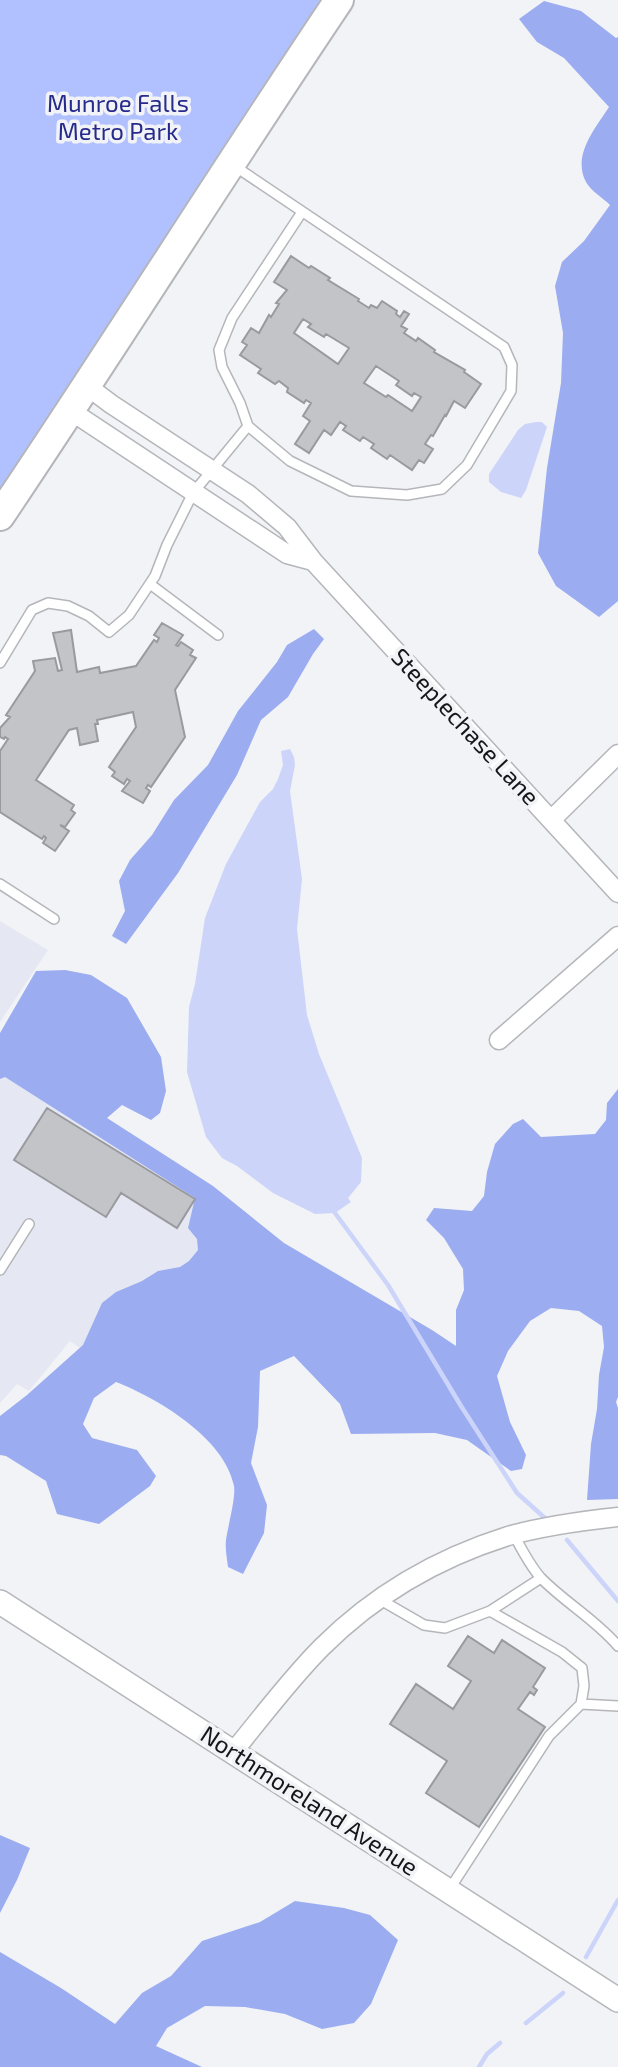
<svg xmlns="http://www.w3.org/2000/svg" width="618" height="2067" font-family="'Exo 2',sans-serif">
	<style>
		.built { fill: #e5e8f3 }
		.green { fill: #b1c1ff }
		.forest { fill: #9bacf1 }
		.water { fill: #ccd5f9 }
		.lines { fill: none; stroke-linecap: round; stroke-linejoin: round }
		.stream { stroke: #ccd5f9; stroke-width: 4.5 }
		.building { fill: #c2c4c8; stroke: #999a9e; stroke-width: 2; fill-rule: evenodd }
		.service-casing { stroke: #b5b6ba; stroke-width: 12 }
		.minor-casing { stroke: #b5b6ba; stroke-width: 21 }
		.tertiary-casing { stroke: #b5b6ba; stroke-width: 26 }
		.primary-casing { stroke: #b5b6ba; stroke-width: 32 }
		.service { stroke: #fff; stroke-width: 9 }
		.minor { stroke: #fff; stroke-width: 18 }
		.tertiary { stroke: #fff; stroke-width: 23 }
		.primary { stroke: #fff; stroke-width: 28 }
		.labels { text-anchor: middle; stroke-width: 7; stroke-linejoin: round; paint-order: stroke }
		.park-label { font-size: 24px; fill: #262a8a; stroke: #f1f3f7 }
		.street-label { font-size: 24px; fill: #161618; stroke: #f1f3f7 }
	</style>
	<rect width="100%" height="100%" fill="#f1f3f7"/>
	<path class="built" d="M0,921L48,950L0,1022Z
		M0,1074L196,1198L218,1227L178,1290L91,1356L70,1341L29,1391L17,1384L0,1403Z"/>
	<path class="green" d="M0,0H339L0,516Z"/>
	<path class="forest" d="M544,1L581,11L616,38L618,37V601L599,617L556,586L538,553L547,468L561,383L563,333L555,286L562,262L584,241L610,205C603,198 591,191 586,182C572,155 595,129 609,107L564,58L537,42L519,19Z
		M314,629L324,639L313,654L288,697L261,720L237,775L178,873L126,944L112,936L125,911L119,881L130,860L152,835L174,800L208,765L238,711L277,662L287,645Z
		M65,970L91,975L127,998L161,1057L166,1091L160,1113L151,1120L122,1105L107,1118L213,1186L284,1243L432,1330L456,1346V1310L464,1290L463,1269L444,1238L426,1220L434,1208L472,1211L484,1196L487,1172L495,1144L513,1124L523,1119L541,1137L595,1134L606,1120L607,1103L618,1089V1397L616,1402L618,1408V1499L587,1500L591,1444L597,1409L599,1375L604,1347L602,1326L579,1311L551,1308L530,1321L508,1351L497,1376L510,1422L526,1455L522,1469L511,1471L467,1440L435,1433L351,1434L340,1404L294,1356L260,1371L258,1427L251,1463L267,1505L264,1533L243,1574L228,1567C227,1558 225,1549 226,1540C228,1526 236,1497 234,1486C225,1438 157,1398 116,1382L94,1398L83,1424L92,1438L137,1450L156,1476L150,1486L99,1524L57,1514L46,1481L6,1456L0,1455V1416L27,1395L83,1345L102,1303L116,1292L142,1281L158,1271L180,1267L189,1261L198,1250L197,1239L188,1228L195,1198L5,1077L0,1079V1033L36,971Z
		M0,1835L30,1848L17,1880L0,1913Z
		M295,1901L344,1908L370,1915L398,1940L371,2004L354,2023L322,2029L285,2014L245,2007L205,2006L167,2028L156,2046L202,2067H0V1952L61,1988L115,2024L142,1993L171,1976L202,1941L260,1922Z"/>
	<path class="water" d="M536,422H542L547,427L526,490L521,498L501,492L489,482V474L518,430L525,424Z
		M290,749L294,757L295,765L290,791L302,879L297,929L307,1015L319,1054L362,1158L361,1182L348,1198L351,1202L335,1213L315,1214L273,1193L237,1166L222,1158L206,1137L187,1072L189,1007L195,984L205,918L226,864L260,802L273,789L278,779L283,765L281,751Z"/>
	<g class="lines">
		<path class="stream" d="M335,1213L388,1285L461,1406L517,1493L546,1519
			M567,1540L618,1601
			M586,1957L618,1900
			M526,2023L563,1993
			M479,2067L487,2054L500,2043"/>
	</g>
	<path class="building" d="M291,256L309,268L311,266L330,278L328,280L359,299L358,301L369,308L371,305L377,308L382,301L397,311L396,314L400,317L404,311L409,314L401,326L407,329L404,333L416,341L418,338L435,350L434,352L465,370L464,372L481,384L465,408L454,401L446,416L445,415L433,436L431,435L425,444L433,449L424,463L419,460L412,470L390,455L387,459L371,448L374,444L363,437L360,441L343,430L346,426L340,422L331,435L324,430L309,453L295,444L310,421L303,416L311,403L306,400L304,403L287,392L288,388L279,381L275,384L258,373L261,369L240,355L247,345L242,342L251,328L259,333L269,315L271,317L279,304L276,303L287,290L274,282ZM303,319L311,324L308,327L324,337L326,334L349,348L338,364L294,333ZM376,366L399,381L396,385L412,396L414,393L421,397L412,411L388,395L386,397L364,383Z
		M162,623L183,635L176,645L178,646L181,642L193,650L190,655L196,658L175,690L185,737L151,787L148,785L146,788L150,791L143,803L122,791L130,781L127,779L124,784L112,776L115,772L109,767L136,727L133,712L97,720L98,724H95L98,741L80,745L77,728L69,730L36,780L74,805L71,810L75,813L65,827L60,825L69,831L55,851L43,843L46,838L44,836L42,839L0,812V751L8,739L5,737L4,739L0,737V728L10,717L6,715L35,671L33,661L55,658L58,671L62,670L53,633L71,630L77,672L99,667L100,673L136,666L154,640L157,642L159,638L154,635Z
		M47,1108L195,1199L177,1228L121,1193L106,1217L14,1160Z
		M468,1636L494,1653L502,1640L545,1668L533,1687L537,1690L534,1695L530,1692L518,1709L545,1727L479,1827L426,1793L447,1761L390,1724L416,1684L453,1709L471,1681L448,1666Z"/>
	<g class="lines">
		<defs>
			<path id="service" d="M248,426L240,403L222,367L219,350L232,318L302,212
				M150,584L218,635
				M0,663L32,610L48,603L68,606L89,616L109,632L129,615L155,576L167,545L193,493L248,426L290,461L351,491L407,495L442,489L467,465L511,391L512,365L504,347L233,165
				M0,884L54,919
				M0,1270L29,1224
				M514,1535C522,1550 529,1564 540,1577C564,1602 595,1619 618,1646
				M379,1599L424,1625L445,1628L490,1611L562,1652L582,1668L584,1686L581,1704L549,1736L449,1890
				M490,1611L541,1578
				M581,1704L618,1706"/>
			<path id="minor" d="M87,386L111,404L248,494L287,527L313,561L618,893
				M71,411L287,554L313,561
				M551,820L618,754
				M499,1040L618,936
				M233,1752C262,1717 290,1679 322,1647C374,1595 438,1558 508,1536C544,1526 581,1521 618,1517"/>
			<path id="tertiary" d="M0,1602L618,2000"/>
			<path id="primary" d="M0,516C115,345 224,171 339,0"/>
		</defs>
		<use href="#service" class="service-casing"/>
		<use href="#minor" class="minor-casing"/>
		<use href="#tertiary" class="tertiary-casing"/>
		<use href="#primary" class="primary-casing"/>
		<use href="#service" class="service"/>
		<use href="#minor" class="minor"/>
		<use href="#tertiary" class="tertiary"/>
		<use href="#primary" class="primary"/>
	</g>
	<g class="labels">
		<g class="park-label">
			<text x="118" y="112">Munroe Falls<tspan x="118" dy="28">Metro Park</tspan></text>
		</g>
		<g class="street-label">
			<text transform="translate(465 727) rotate(47)" y="8">Steeplechase Lane</text>
			<text transform="translate(309 1801) rotate(33)" y="8">Northmoreland Avenue</text>
		</g>
	</g>
</svg>
